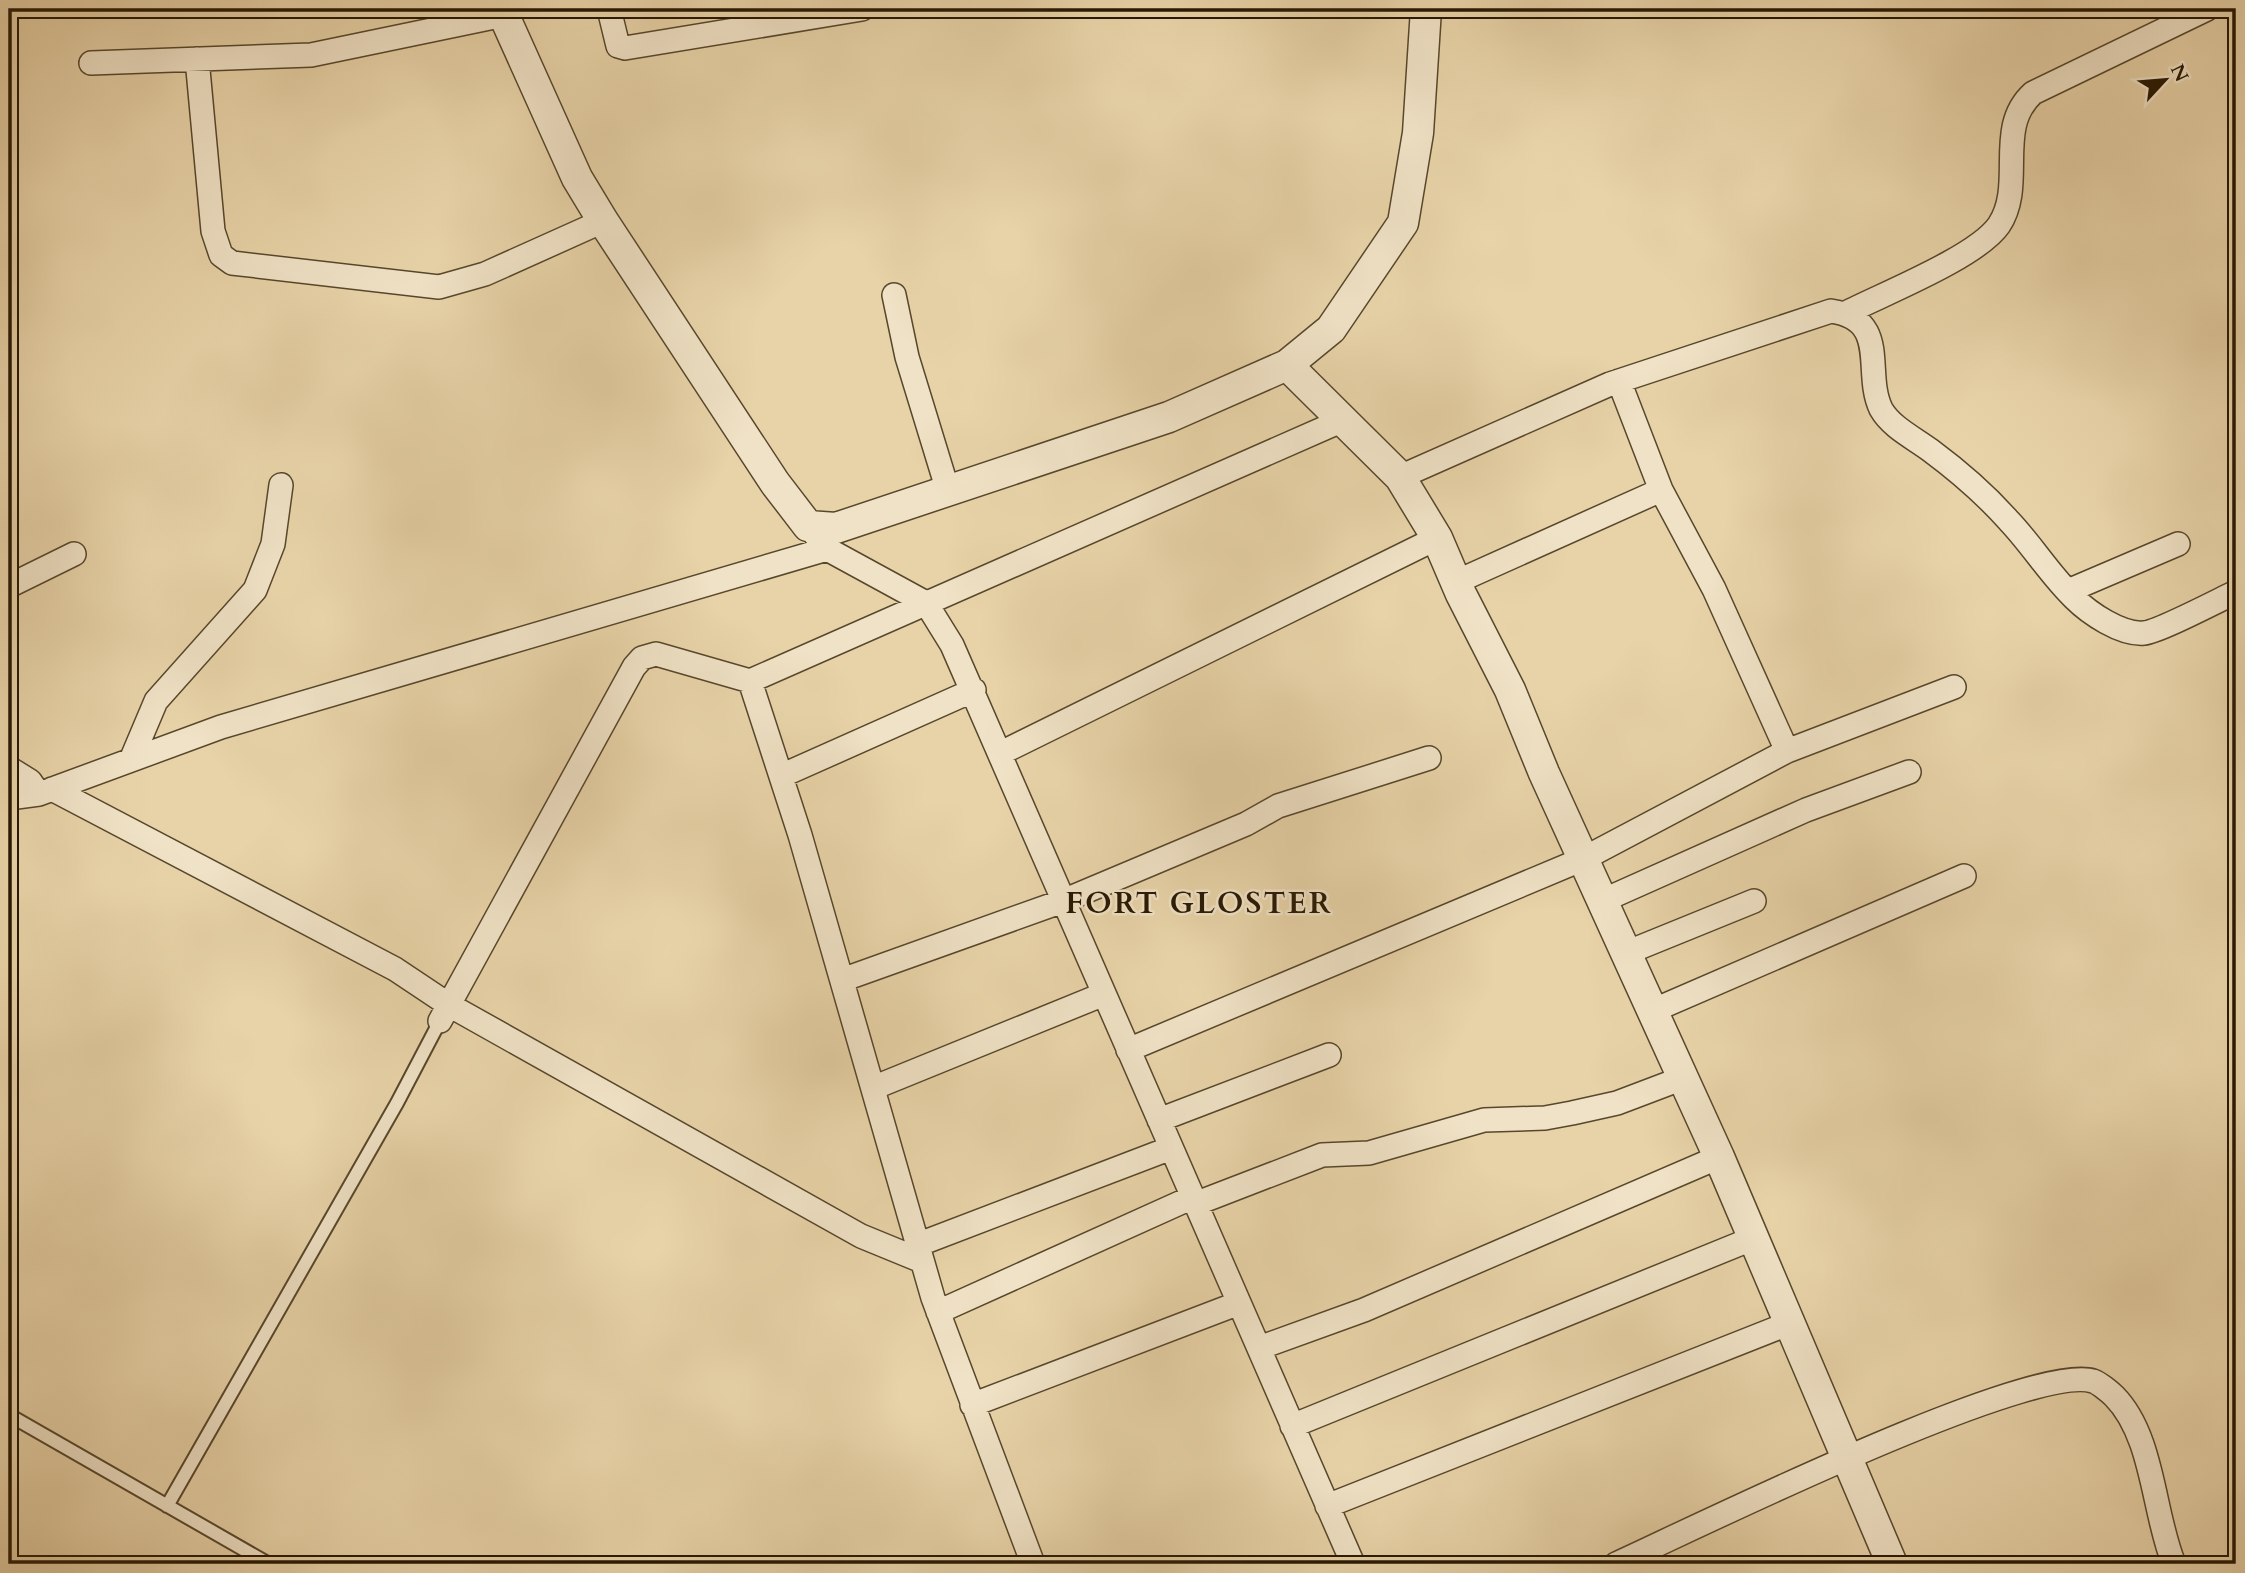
<svg xmlns="http://www.w3.org/2000/svg" width="2245" height="1573" font-family="Cardo,serif">
	<style>
		.lines { fill: none; stroke-linecap: round; stroke-linejoin: round }
		.service-casing { stroke: #57472c; stroke-width: 16 }
		.minor-casing { stroke: #57472c; stroke-width: 26 }
		.tertiary-casing { stroke: #57472c; stroke-width: 33 }
		.service { stroke: #f0e2c6; stroke-width: 12 }
		.minor { stroke: #f0e2c6; stroke-width: 23 }
		.tertiary { stroke: #f0e2c6; stroke-width: 30 }
		.labels { text-anchor: middle; stroke-width: 5; stroke-linejoin: round; paint-order: stroke }
		.district-label { font-size: 30px; font-weight: bold; letter-spacing: 2px; fill: #271803; stroke: #f0e2c6 }
	</style>
	<rect width="100%" height="100%" fill="#e8d3a8"/>
	<filter id="stains"><feTurbulence type="fractalNoise" baseFrequency=".00286" numOctaves="4"/><feColorMatrix values="0 0 0 0 .2 0 0 0 0 .09 0 0 0 0 .02 0 0 0 .5 -.17"/></filter>
	<radialGradient id="worn" r=".72"><stop offset=".6" stop-color="#630" stop-opacity="0"/><stop offset="1" stop-color="#630" stop-opacity=".3"/></radialGradient>
	<g class="lines">
		<defs>
			<path id="service" d="M9,1415L269,1564
				M167,1506L397,1103L440,1021"/>
			<path id="minor" d="M609,9L618,46L625,48L862,9
				M197,59L213,231L221,255L232,263L439,287L485,274L603,221
				M91,63L311,55L504,15
				M894,295L907,357L948,491
				M1846,313C1883,294 1977,257 1999,225C2026,184 1994,128 2033,93L2207,9
				M1619,381L1661,490L1714,589L1787,751
				M1400,477L1610,384L1831,311C1891,320 1863,372 1881,409C1891,427 1914,438 1930,450C1957,470 1986,495 2009,521C2032,545 2050,575 2074,598C2089,613 2121,635 2144,633C2158,632 2219,600 2236,592
				M808,526L827,549L926,603L952,645L1353,1564
				M1456,582L1661,490
				M9,586L74,554
				M2068,591L2178,544
				M1001,753L1437,538
				M131,760L156,701L255,590L273,544L281,485
				M9,768L30,781L39,794
				M781,776L974,690
				M52,789L395,969L449,1005L861,1236L922,1261
				M9,798L39,794L221,727L827,549
				M1602,901L1806,810L1909,772
				M1626,953L1754,901
				M842,980L1063,901L1246,824L1278,806L1429,758
				M1652,1011L1964,876
				M440,1021L634,667L642,658L656,654L750,681
				M1128,1050L1583,859L1787,751L1954,687
				M873,1088L1104,994
				M1159,1120L1329,1055
				M1195,1204L1322,1155L1369,1153L1484,1120L1545,1118L1572,1113L1617,1103L1683,1078
				M917,1245L1171,1148
				M938,1312L1193,1197
				M1259,1348L1364,1310L1719,1157
				M972,1405L1239,1303
				M1292,1426L1754,1238
				M1327,1506L1790,1323
				M1033,1564L933,1298L800,835L750,681L1343,420
				M1616,1564C1691,1530 2030,1362 2093,1381C2099,1383 2110,1392 2114,1396C2154,1436 2153,1514 2174,1564"/>
			<path id="tertiary" d="M501,9L577,178L603,221L775,483L808,526L836,528L1169,417L1287,365L1331,329L1403,223L1418,133L1426,9
				M1287,365L1400,477L1437,538L1461,594L1510,690L1544,773L1719,1157L1892,1564"/>
		</defs>
		<use href="#service" class="service-casing"/>
		<use href="#minor" class="minor-casing"/>
		<use href="#tertiary" class="tertiary-casing"/>
		<use href="#service" class="service"/>
		<use href="#minor" class="minor"/>
		<use href="#tertiary" class="tertiary"/>
	</g>
	<g class="labels">
		<g class="district-label">
			<text x="1199" y="913">FORT GLOSTER</text>
		</g>
	</g>
	<rect width="2245" height="1573" fill="none" stroke="#e8d3a8" stroke-width="35"/>
	<rect x="10" y="10" width="2224" height="1552" fill="none" stroke="#271803" stroke-width="3.5"/>
	<rect x="18" y="18" width="2210" height="1538" fill="none" stroke="#271803" stroke-width="2"/>
	<g transform="translate(2165 80) rotate(64)" stroke="#f0e2c6" stroke-width="5" paint-order="stroke">
	<path d="M0-5L12 26L0 18L-12 26Z" fill="#271803"/>
	<text y="-10" font-size="19" font-weight="bold" text-anchor="middle" fill="#271803">N</text>
	</g>
	<rect width="100%" height="100%" filter="url(#stains)"/>
	<rect width="100%" height="100%" fill="url(#worn)"/>
</svg>
